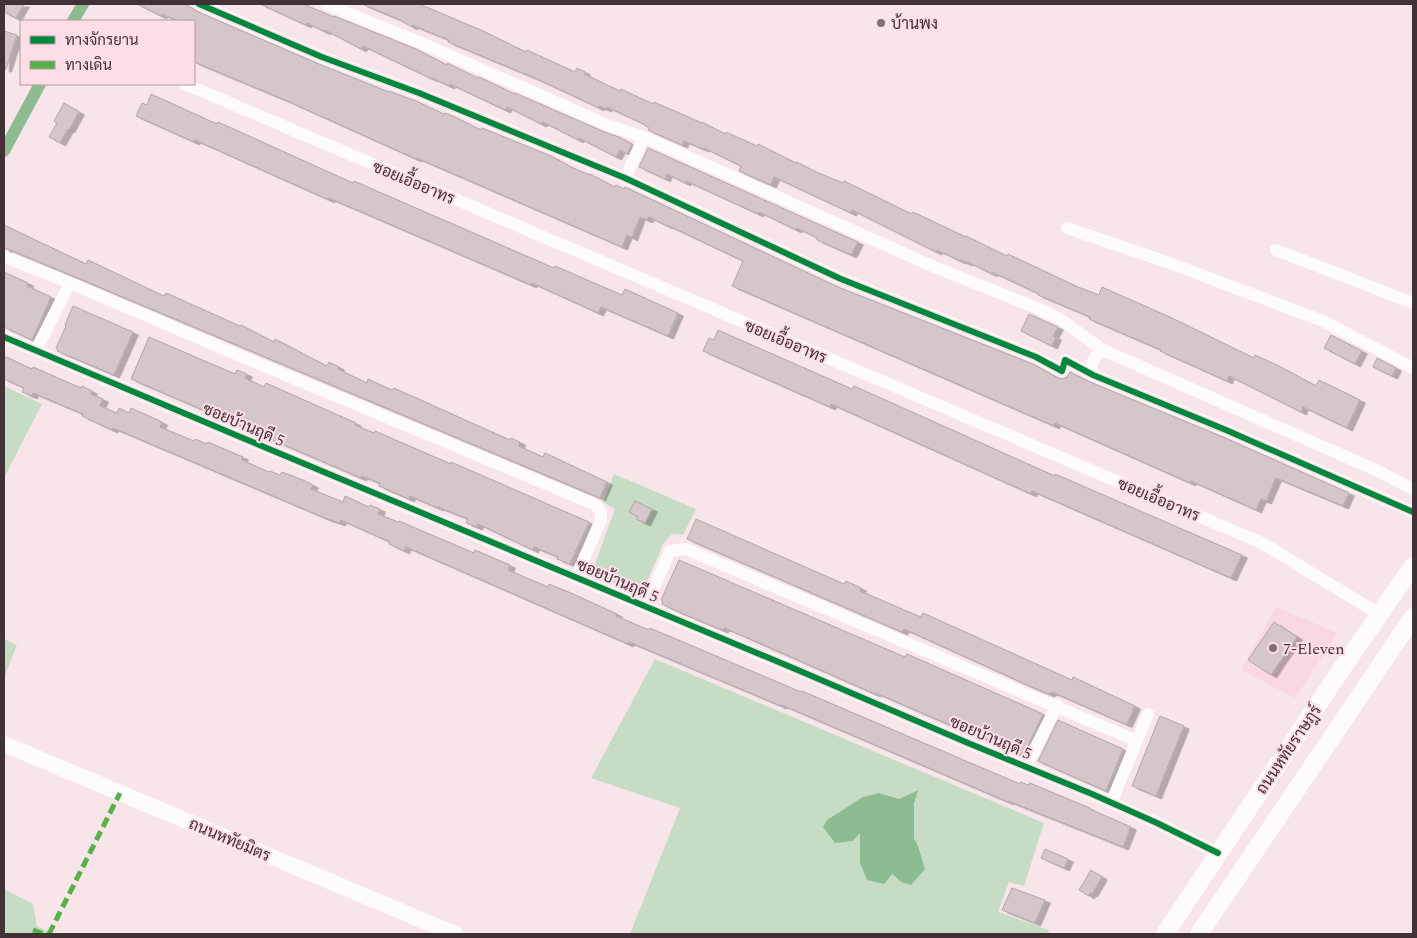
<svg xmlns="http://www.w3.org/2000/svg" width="1417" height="938" font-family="Spectral,Sarabun,serif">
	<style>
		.built { fill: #fad8e1 }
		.green { fill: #c7dcc5; fill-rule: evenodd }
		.water { fill: #8dbc93 }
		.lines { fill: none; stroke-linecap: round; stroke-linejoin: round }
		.canal { stroke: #8dbc93; stroke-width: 12 }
		.building { fill: #d5c6ca; stroke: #b3a5a9; filter: url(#shadow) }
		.minor { stroke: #fefbfc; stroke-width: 12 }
		.tertiary { stroke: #fefbfc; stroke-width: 16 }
		.secondary { stroke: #fefbfc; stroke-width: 18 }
		.quiet { stroke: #57b246; stroke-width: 5; stroke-dasharray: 10 5; stroke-linecap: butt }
		.cycleway-casing { stroke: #fedee6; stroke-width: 9 }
		.cycleway { stroke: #00873e; stroke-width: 6 }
		.poi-dot { fill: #817175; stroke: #fedee6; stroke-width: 2 }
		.labels { text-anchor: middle; stroke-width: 4; stroke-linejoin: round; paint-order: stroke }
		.poi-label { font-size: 16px; fill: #413236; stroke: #fedee6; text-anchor: start }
		.street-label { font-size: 16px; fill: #413236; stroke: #fedee6 }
	</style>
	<defs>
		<filter id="shadow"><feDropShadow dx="5.5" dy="3" stdDeviation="0" flood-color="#0004"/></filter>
	</defs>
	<rect width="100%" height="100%" fill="#f7e5ea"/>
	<path class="built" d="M1276,607L1338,633L1295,698L1241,670Z"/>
	<path class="green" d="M4,386L42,404L4,478Z
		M614,474L696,509L683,535L672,534L664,542L644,589L641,592L634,591L594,576L592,572L615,509L603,502Z
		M4,639L17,645L4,678Z
		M655,659L1044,823L1024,886L1009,882L998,912L1049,930L1048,934H630L680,808L591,778ZM917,790C914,807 909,830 918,846L901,882L891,874L860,863V832L846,809L863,797L879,793L899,799Z
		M4,889L33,904L37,926L53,934H4Z"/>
	<path class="water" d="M918,790L914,804V838L918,846L925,869L911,885L901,882L892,874L884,884L867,880L860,863V833L853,841L835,843L823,827L827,820L863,797L879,793L899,799Z"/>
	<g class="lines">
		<path class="canal" d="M73,21L83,4
			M4,151L40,84"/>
	</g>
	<path class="building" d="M4,4H24L16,18L4,12Z
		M137,4H184L192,8L196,11L319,64L389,92V91L416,101L444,114L445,113L453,116L481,130L482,128L551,156L571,167L590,175V174L615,187L616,185L624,189L625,187L838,287L1033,364L1058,378L1062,379L1067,377L1070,372L1090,382L1223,437L1349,493L1343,506L1276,478L1266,501L1261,499L1256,510L1191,481L1190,483L1055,423L1054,426L732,286L743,261L667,225V226L649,217L647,220L640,217L632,238L627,235L622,247L417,158L416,159L285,100L194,62V21H179L162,14L161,16Z
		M260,4H303L334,17V16L416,49L447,65V63L478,78L479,77L515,94V93L607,133L619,137L632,144L627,154L620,150L616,157L579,138L578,140L543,122L541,124L507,107L505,110L450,84L449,86L432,78V79L363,46L361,49L325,30V32L307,23L306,25Z
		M362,4H419L481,30L526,52L527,50L575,72L577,68L585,72L584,74L620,91L621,89L653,104L654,102L702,123V122L725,134L726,132L757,146L758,144L796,163L797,162L814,171L843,183L844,181L912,214L913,212L966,237V236L1007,256L1008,254L1078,287L1099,295L1102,287L1172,318L1254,358L1255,355L1279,366L1316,386L1319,380L1360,400L1347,428L1303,407L1301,412L1229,376L1227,381L1160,351L1161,350L1089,319L1090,317L1038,295L1039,294L992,272V274L968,262L967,263L960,260V261L937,250L936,252L852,210L851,213L774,177L771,185L739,171L741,166L704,148L703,149L684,141L682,145L648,130L649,128L644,125V124L607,107L606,109L599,106V108L537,79L448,42L449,40L419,28L413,25L412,27L400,20Z
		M4,31L17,35L6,69H4Z
		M151,94L217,124L218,122L353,183L354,181L554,268L555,266L622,295L625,289L678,313L668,336L601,307L598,313L532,283L531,285L329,198V200L195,140L194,142L136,116L142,103L147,105Z
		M64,103L79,112L69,130L68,129L60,143L49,137L57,123L54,121Z
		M648,148L858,242L851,255L817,240V238L797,228L796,230L759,212L758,214L686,181L685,183L667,174L665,179L639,167Z
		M4,225L86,264L88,260L164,296L166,293L240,326L241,325L274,342L275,339L327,366L329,362L339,367L338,369L367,383L368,379L392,390L394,388L510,440L511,438L520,442L519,446L543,457L545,453L607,482L600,498L73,276L8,249H4Z
		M4,272L28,283L27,286L51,297L32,340L4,327Z
		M73,306L133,332L114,375L57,351L58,349L56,348L66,326L65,325Z
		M1029,314L1058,327L1053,336L1056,337L1052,346L1021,331Z
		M718,330L852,389L854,386L1055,476V474L1242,555L1231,578L1032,491L1031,494L831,404L830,407L703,351L709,338L714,340Z
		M1331,335L1362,351L1355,364L1324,348Z
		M149,337L235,374L237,370L247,374L245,378L264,387L266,383L356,423L355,425L374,433L375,431L451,464V462L589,522L570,564L557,559L558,557L534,547L533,550L478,524L477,527L466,523L468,519L438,507V508L410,496L409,499L379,486L380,483L362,476L361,478L131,379Z
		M4,356L32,369L33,367L81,388L82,386L92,391L91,394L103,399L100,406L117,413L119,408L129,413L131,408L162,422L160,427L194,441L195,439L207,444L208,442L243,457L242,460L269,472L270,471L280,475L282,472L303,480L313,485L311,489L343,502L345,496L369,507L370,505L380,509L378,514L398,522L399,521L474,553L475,550L510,565L508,570L548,587L549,584L571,593L617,614L616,616L649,630L650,628L801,692L802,691L1020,784L1021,782L1028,785L1030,783L1090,808V809L1131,827L1123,847L1008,801V802L782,705L781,706L629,642L628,644L406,547L404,551L389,544L390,542L341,520L340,523L325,518L113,428L112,430L82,416L83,414L33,393L32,396L22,392L24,388L4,379Z
		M1377,358L1396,368L1392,376L1373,367Z
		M635,501L652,509L645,523L636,519L638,517L629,512Z
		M696,519L844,584L846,581L861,588L860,591L921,617L923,613L1072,680L1073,677L1135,706L1127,724H1125L1052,692L1049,694L1034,688L904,629L902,632L687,539Z
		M679,560L905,657L907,654L1043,714L1023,756L952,724V726L876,693L875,694L725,628L722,630L679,612L662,604L663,601L661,600Z
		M1274,622L1297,637L1271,675L1248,660Z
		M1160,716L1184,726L1156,796L1132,786Z
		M1058,720L1123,749L1106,791L1038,761Z
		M1045,849L1068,859L1064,868L1041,858Z
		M1091,870L1102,877L1092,894L1090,893L1089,896L1079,890Z
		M1012,888L1045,900L1035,923L1002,910Z"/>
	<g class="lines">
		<path class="minor" d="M199,4L322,57L419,93L625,178L841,279L1036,357L1062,371L1065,360L1093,375L1226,430L1413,512
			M326,4L419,42L610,126L644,137L925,263L1037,308L1060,319L1103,350L1378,471L1413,489
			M185,84L1262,543L1379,614
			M625,178L644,137
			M1067,228L1164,261L1323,321L1413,368
			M1276,250L1413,303
			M5,257L70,283L250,360L594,504C600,509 602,512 601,520L576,577
			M4,337L238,436L800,671L968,743L1092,794L1157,823L1218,853
			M36,350L70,283
			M1093,375C1090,362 1093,358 1103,350
			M646,606L670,551L686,549L1137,741
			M1026,767L1057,705
			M1111,803L1148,714"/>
		<path class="tertiary" d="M4,744L455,934"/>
		<path class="secondary" d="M1165,934L1343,667L1413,566
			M1199,934L1413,617"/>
		<path class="quiet" d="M33,930L44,934
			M49,934L120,793"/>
		<defs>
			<path id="cycleway" d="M199,4L322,57L419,93L625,178L841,279L1036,357L1062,371L1065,360L1093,375L1226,430L1413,512
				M4,337L238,436L800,671L968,743L1092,794L1157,823L1218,853"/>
		</defs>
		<use href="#cycleway" class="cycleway-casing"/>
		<use href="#cycleway" class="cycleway"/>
	</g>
	<g class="poi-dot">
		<circle cx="881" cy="23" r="5"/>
		<circle cx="1273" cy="648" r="5"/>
	</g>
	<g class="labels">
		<g class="poi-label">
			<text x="891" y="29">บ้านพง</text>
			<text x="1283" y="654">7-Eleven</text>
		</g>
		<g class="street-label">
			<text transform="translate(414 182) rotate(23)" y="6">ซอยเอื้ออาทร</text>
			<text transform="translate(786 341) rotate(23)" y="6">ซอยเอื้ออาทร</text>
			<text transform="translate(244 424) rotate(23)" y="6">ซอยบ้านฤดี 5</text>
			<text transform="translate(1159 499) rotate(23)" y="6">ซอยเอื้ออาทร</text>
			<text transform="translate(618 580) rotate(23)" y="6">ซอยบ้านฤดี 5</text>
			<text transform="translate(991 737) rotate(23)" y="6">ซอยบ้านฤดี 5</text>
			<text transform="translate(1288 749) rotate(-56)" y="6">ถนนหทัยราษฎร์</text>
			<text transform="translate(230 839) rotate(23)" y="6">ถนนหทัยมิตร</text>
		</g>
	</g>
	<rect width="1417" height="938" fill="none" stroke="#413236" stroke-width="10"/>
	<rect x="20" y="20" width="175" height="65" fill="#fedee6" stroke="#b299a0"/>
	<rect x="30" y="36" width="25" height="8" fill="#00873e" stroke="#b299a0"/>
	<text x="65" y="45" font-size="15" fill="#413236">ทางจักรยาน</text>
	<rect x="30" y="61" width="25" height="8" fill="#57b246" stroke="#b299a0"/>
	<text x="65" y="70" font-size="15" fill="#413236">ทางเดิน</text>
</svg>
